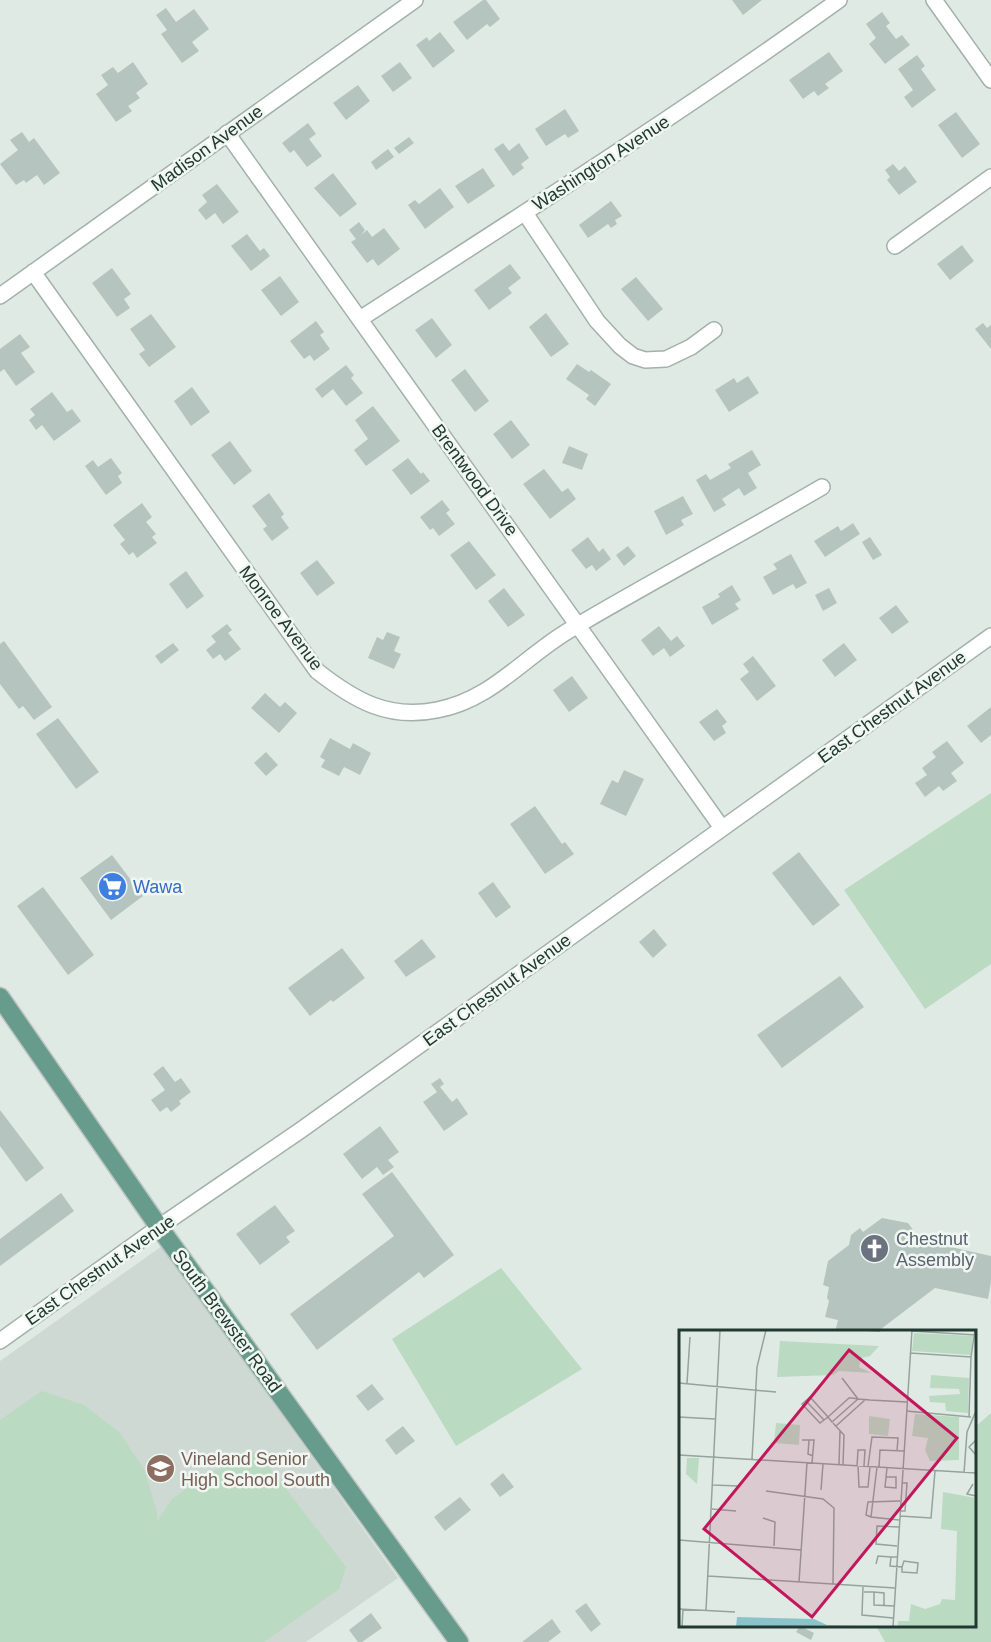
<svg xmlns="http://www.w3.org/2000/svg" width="991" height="1642" font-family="Helvetica,sans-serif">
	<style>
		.built { fill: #ced9d4 }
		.green { fill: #badac2 }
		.building { fill: #b5c4be }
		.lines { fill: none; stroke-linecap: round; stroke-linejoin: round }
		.minor-casing { stroke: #a3b1ac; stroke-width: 18 }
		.major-casing { stroke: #bdc4c2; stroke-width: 21 }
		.minor { stroke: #fff; stroke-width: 15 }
		.major { stroke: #679c8d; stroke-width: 18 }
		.labels { text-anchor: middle; stroke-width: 5; stroke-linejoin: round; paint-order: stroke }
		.street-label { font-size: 18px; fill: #223932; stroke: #f0f7f3 }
		.shop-label { font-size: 18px; fill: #366cbe; stroke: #f0f7f3; text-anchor: start }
		.worship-label { font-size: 18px; fill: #5b616d; stroke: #f0f7f3; text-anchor: start }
		.education-label { font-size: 18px; fill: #785e54; stroke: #f0f7f3; text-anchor: start }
		.inset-road { fill: none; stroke: #94a39d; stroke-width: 1.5 }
		.view { fill: #c2185b; fill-opacity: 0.15; stroke: #c2185b; stroke-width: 3 }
		.inset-edge { fill: none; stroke: #223932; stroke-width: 3 }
	</style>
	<rect width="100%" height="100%" fill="#e0eae5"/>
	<path class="built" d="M162,1246L398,1578L306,1642H0V1361Z"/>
	<path class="green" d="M991,793V964L925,1009L844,890Z
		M501,1268L582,1369L456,1446L392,1339Z
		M42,1391L84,1405L119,1432L144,1469L157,1512V1522L172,1499L209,1473L257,1451L346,1567L339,1589L264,1642H0V1420Z
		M991,1413V1642H885L876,1626H974L975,1427Z"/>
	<path class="building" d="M483,0H486L500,19L490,27L487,24L467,40L453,22Z
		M732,0H762L743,15Z
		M166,8L176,22L194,9L209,29L192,42L199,51L182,63L161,34L167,30L156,15Z
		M882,12L890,23L886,26L896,39L902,35L910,45L885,64L869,44L876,38L866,24Z
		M440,32L455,51L433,68L416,45L427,37L429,41Z
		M829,52L843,71L825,84L829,88L818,96L814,91L803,99L789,80Z
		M917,55L925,66L921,69L936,90L912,108L904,97L913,90L898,69Z
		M133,62L148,84L136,93L140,98L128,106L132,111L116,122L96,94L108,85L101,75L113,67L118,73Z
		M400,62L412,78L393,92L381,76Z
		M358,85L370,101L346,120L333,103Z
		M565,109L579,131L568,138L565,134L546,146L535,129Z
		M956,112L980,144L962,158L938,125Z
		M308,123L316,134L309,139L322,156L307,167L294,150L290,153L282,143Z
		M22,132L29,142L34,138L60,173L44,185L37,175L26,183L24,180L16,185L0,164L18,150L10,140Z
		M409,137L414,143L399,154L394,148Z
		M503,143L509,151L519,143L529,158L521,164L524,168L513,176L494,149Z
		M388,149L394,157L376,170L371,162Z
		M893,164L899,171L905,166L917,182L899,195L887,180L890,177L885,170Z
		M483,168L495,186L468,204L455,186Z
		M333,173L357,204L340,217L314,188Z
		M217,184L239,212L223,224L215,213L206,220L198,210L207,202L202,195Z
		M440,188L454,207L425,229L408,205L415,200L419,204Z
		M611,201L622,216L615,220L617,224L611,228L608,224L588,238L579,225Z
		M359,222L365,230L361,235L367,230L372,237L384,228L400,249L378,266L373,259L367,263L351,242L356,239L349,230Z
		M247,234L260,251L264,248L270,256L251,271L231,246Z
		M962,245L974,261L950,280L937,264Z
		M510,264L521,278L508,288L512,293L489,310L474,290Z
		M112,268L131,294L124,299L130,308L117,317L92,283Z
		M280,276L299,302L281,316L261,290Z
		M636,277L663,309L648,321L621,289Z
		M546,313L569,344L551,357L529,327Z
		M151,314L176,347L149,367L139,354L145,350L130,329Z
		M432,318L452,345L436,358L415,330Z
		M316,321L324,332L320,335L330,349L314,361L310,355L304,359L290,341Z
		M983,323L987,328L991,325V349L975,329Z
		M20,334L30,347L21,353L35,372L16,386L4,369L0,372V349Z
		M577,364L589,372L591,370L611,384L595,406L586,399L589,395L566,379Z
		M346,365L354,375L351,378L363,393L346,406L333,389L322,398L315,389Z
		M465,369L489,401L475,412L451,380Z
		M748,376L759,393L729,412L715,390L734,378L737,383Z
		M192,387L210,412L191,426L174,401Z
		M52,392L67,412L72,409L81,421L54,441L42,425L36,430L29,420L35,415L30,409Z
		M373,406L400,441L366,466L354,450L368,439L355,420Z
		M511,420L530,445L512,459L493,434Z
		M230,441L252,471L234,485L211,455Z
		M569,446L588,454L582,470L562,463Z
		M752,450L761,465L748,473L757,488L744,496L739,488L722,499L726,505L714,512L696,480L706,474L710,480L731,468L728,464Z
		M111,458L122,473L118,476L122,483L106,495L85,466L93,460L98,467Z
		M408,458L421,474L423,472L430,481L411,495L392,470Z
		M544,469L562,492L568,488L576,499L550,519L523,484Z
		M269,493L284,514L281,517L289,528L272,541L263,529L267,526L252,506Z
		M683,496L693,514L681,520L684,525L666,535L654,511Z
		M442,500L450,510L446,513L455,524L439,536L433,528L430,530L420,517Z
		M142,503L152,517L146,522L156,534L152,537L157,543L137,558L133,552L129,555L120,544L125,540L113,525Z
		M853,523L860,534L825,557L814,541L838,526L841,531Z
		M588,537L599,552L603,548L611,559L596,571L592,565L586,569L571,550Z
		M870,537L882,555L873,560L862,542Z
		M469,541L496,575L476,590L450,555Z
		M628,546L636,556L624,566L616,555Z
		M791,554L807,583L796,589L793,584L773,595L763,577L777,569L773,564Z
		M317,560L335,583L317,596L300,573Z
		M186,571L204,596L187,609L169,584Z
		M732,585L741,600L735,604L739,609L712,625L702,607L720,597L718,594Z
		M504,588L525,615L508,627L488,601Z
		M829,588L837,603L823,611L815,595Z
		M896,605L909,622L892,634L879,618Z
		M227,624L232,630L228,633L241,649L225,661L220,654L213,659L206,650L216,642L211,636Z
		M659,626L671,641L677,636L685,646L670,657L664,648L653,656L641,640Z
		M387,632L400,637L394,651L401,654L394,669L368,658L377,637L383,640Z
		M4,641L52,707L34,720L23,706L19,709L0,684V644Z
		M173,643L179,650L161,664L155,656Z
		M844,643L857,660L835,677L822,660Z
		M753,656L776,686L757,701L740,679L749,672L743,664Z
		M572,676L588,698L569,712L553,690Z
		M265,693L280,707L285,702L297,713L279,733L251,708Z
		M991,707V735L981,743L967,726Z
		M717,709L727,722L722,726L726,733L714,741L699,722Z
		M58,718L99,772L76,789L36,734Z
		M330,738L350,749L353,743L371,753L360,775L344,767L339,776L321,767L325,760L320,757Z
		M947,741L964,763L951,773L957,781L943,791L939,786L925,797L915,783L927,775L922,768L936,757L932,752Z
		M266,752L278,765L266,776L254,763Z
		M624,770L644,779L626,816L600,804L612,780L618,783Z
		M535,806L562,844L565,842L574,854L545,874L510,824Z
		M799,852L840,905L813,926L772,873Z
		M112,855L143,896L111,920L80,878Z
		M493,882L511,907L496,918L478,893Z
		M43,887L94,955L68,975L17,906Z
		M654,929L667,945L653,958L639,942Z
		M422,939L436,957L406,977L394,961Z
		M342,948L365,978L333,1002L331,1000L310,1016L288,988Z
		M840,976L864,1007L782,1068L757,1035Z
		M163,1066L175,1082L181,1078L191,1092L179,1101L181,1104L171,1112L167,1107L160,1112L151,1100L165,1090L153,1074Z
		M440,1078L444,1084L440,1087L452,1102L457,1098L468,1114L444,1131L423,1102L437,1092L431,1084Z
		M0,1110L44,1168L26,1182L0,1146Z
		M380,1126L399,1152L388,1160L394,1167L383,1175L377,1167L362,1179L343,1154Z
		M392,1172L454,1255L424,1278L419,1272L317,1350L290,1314L394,1236L362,1194Z
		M61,1193L74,1211L0,1266V1239Z
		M275,1205L295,1231L286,1237L290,1242L260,1265L236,1234Z
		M882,1218L908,1223L914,1231L906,1237L991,1256V1282L988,1299L935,1288L877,1332H835L838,1320L825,1317L829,1301L827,1298L829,1287L823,1285L828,1261L849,1245L851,1235L860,1228L863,1232Z
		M372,1384L384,1399L368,1411L356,1396Z
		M403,1426L415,1441L396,1455L385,1440Z
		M503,1473L514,1487L500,1497L490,1484Z
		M460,1497L471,1510L445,1531L434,1517Z
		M586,1603L601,1624L591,1632L575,1611Z
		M371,1613L382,1628L362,1642H358L349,1630Z
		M552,1619L561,1632L548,1642H522Z
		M800,1626L814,1633L811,1640L796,1632Z"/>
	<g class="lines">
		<defs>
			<path id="minor" d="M934,0L991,80
				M227,133L722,828
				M525,213L597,321L620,346L633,356L645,360L666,359L691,347L714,330
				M895,246L991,177
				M33,272L317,671C354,700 388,720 437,710C491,700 523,658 568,631C652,581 738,536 822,487
				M0,296L415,0
				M360,319C521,215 683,112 839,0
				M0,1341L159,1227L301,1130L991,636"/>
			<path id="major" d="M0,997L159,1227L459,1642"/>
		</defs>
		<use href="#minor" class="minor-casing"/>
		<use href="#major" class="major-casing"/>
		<use href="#minor" class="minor"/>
		<use href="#major" class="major"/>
	</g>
	<defs>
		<symbol id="supermarket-disc" viewBox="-11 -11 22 22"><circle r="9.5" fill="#3f7fe0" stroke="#f0f7f3"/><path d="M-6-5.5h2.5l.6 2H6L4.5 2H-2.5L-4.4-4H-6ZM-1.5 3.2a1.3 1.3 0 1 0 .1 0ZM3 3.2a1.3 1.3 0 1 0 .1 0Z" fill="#fff"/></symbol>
		<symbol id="church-disc" viewBox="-11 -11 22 22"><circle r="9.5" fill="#6b7280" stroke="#f0f7f3"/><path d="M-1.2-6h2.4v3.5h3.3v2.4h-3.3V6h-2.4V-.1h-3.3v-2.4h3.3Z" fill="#fff"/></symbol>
		<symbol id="school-disc" viewBox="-11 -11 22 22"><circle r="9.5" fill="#8d6e63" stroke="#f0f7f3"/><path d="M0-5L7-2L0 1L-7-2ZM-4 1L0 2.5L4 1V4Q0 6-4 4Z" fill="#fff"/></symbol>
	</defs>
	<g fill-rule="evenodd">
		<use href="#supermarket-disc" x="96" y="870" width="33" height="33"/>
		<use href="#church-disc" x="858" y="1232" width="33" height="33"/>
		<use href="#school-disc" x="144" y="1452" width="33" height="33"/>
	</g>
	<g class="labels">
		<g class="street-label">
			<text transform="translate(207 148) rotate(-36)" y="6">Madison Avenue</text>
			<text transform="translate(601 163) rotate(-33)" y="6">Washington Avenue</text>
			<text transform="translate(475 480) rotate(54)" y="6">Brentwood Drive</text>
			<text transform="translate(281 618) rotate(53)" y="6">Monroe Avenue</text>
			<text transform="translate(892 707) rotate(-36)" y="6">East Chestnut Avenue</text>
			<text transform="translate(497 990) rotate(-36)" y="6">East Chestnut Avenue</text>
			<text transform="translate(100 1270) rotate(-35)" y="6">East Chestnut Avenue</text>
			<text transform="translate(227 1321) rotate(54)" y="6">South Brewster Road</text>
		</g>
		<g class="shop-label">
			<text x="133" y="893">Wawa</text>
		</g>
		<g class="worship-label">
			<text x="896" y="1245">Chestnut<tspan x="896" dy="21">Assembly</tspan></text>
		</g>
		<g class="education-label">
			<text x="181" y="1465">Vineland Senior<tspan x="181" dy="21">High School South</tspan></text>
		</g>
	</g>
	<g transform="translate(679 1330)">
		<rect width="297" height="297" fill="#e0eae5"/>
		<path d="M235,3L294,6L292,25L233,21ZM101,11L200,16L191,26L182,28L180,37L192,43L160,41L154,45L98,47ZM252,45L290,48L289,83L267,81L266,73L251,72L250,66L281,64L280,59L251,58ZM236,84L280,87V130L251,131L246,120L249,108L233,106ZM190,86L211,89L209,106L190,104ZM97,93L121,95L120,115L95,113ZM8,128H20L18,154L7,144ZM264,162L297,168V297H219V291H230L232,274L246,279L261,274L263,269L276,270L278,201L262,199Z" fill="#badac2"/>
		<path d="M58,287L135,289L148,295H179L57,297Z" fill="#8bc3cb"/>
		<path class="inset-road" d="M183,0L201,1M233,1L297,5M231,23L292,27L296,0M163,48L179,69L153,92L149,87L131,67L123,74L141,93L149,87L170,68H173L179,69L191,70L228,72M0,53L97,62M8,53L11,7M127,71L145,90M227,81L292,87M290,86L292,27M0,87L36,89M154,93L165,105L164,135M157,96L187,69M123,110H135L133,133M130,110L129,124L134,126M297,110L290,117L297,125M0,125L297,143M73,129L78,37L87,0M160,135L161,101M178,136L179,120H186L185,136M179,136L180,157H189L191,137M189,136L193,107L219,108L218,121M198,137L192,187L220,190M200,137L201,120L225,121M285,143L288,102L297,81M207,147H217V158L206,157L208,138M294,154L288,164L297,166M34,155L59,156M142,160L144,134M87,161L144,169L155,178L154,254M33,179L57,181M221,181H226L228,153H223M221,186L252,188L256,141M192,187L187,185L189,172L221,171M84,188L96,192L95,216M0,210L122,220M218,216L197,214L198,196L220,197M218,227H212L211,236L223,237V242L238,243L239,233L225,231L223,237M197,234L199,226L212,227M29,246L216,258M120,252L128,133M184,256L183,285L214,288M185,262H195V275L215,276M195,262L205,263V276M0,279L56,282M27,280L41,0M3,297L4,279M214,297L233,0"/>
		<path class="view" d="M170,20L278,108L133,287L25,199Z"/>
		<rect width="297" height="297" class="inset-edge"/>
	</g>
</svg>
